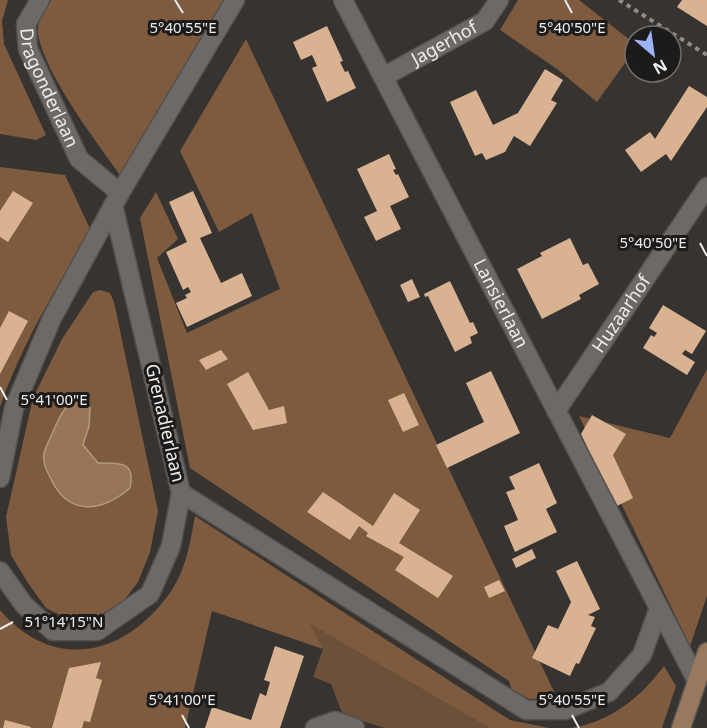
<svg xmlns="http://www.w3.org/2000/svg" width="707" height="728" font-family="'Noto Sans',sans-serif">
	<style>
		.green { fill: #6c513a }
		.forest { fill: #7e5b3e; fill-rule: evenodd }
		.water { fill: #997557; stroke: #b39983; stroke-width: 1.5 }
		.building { fill: #d9b292 }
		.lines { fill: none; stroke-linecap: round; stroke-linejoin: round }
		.street-casing { stroke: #54514f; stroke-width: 21 }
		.secondary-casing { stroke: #54514f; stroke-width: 21 }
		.path { stroke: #8f8c8a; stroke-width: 4; stroke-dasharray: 4.5 4.5; stroke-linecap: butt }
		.street { stroke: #6d6966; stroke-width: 18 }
		.secondary { stroke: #98795d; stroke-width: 18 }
		.ticks { fill: none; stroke: #efedeb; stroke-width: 2 }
		.labels { text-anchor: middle; stroke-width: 6; stroke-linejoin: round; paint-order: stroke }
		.street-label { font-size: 18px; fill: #efedeb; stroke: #1c1b1a }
		.ticks-label { font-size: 15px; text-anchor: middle; fill: #efedeb; stroke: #1c1b1a; stroke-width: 6; stroke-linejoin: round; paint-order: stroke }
	</style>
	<rect width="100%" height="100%" fill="#363330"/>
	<path class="green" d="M309,623L489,728H385L343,715L331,684L313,677L323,649Z"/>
	<path class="forest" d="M0,0H8L2,21L4,44L46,135L36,140L0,134Z
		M51,0H232L123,179C98,144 45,75 38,34C36,23 45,9 51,0Z
		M518,0H579L635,44V49L597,102L557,69L500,30Z
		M246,39L557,698L530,699L512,691L509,681L190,468L140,218L156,192L178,239L157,258L187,333L280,289L252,213L219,232L180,151Z
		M0,167L65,175L91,231C56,288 22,343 0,407Z
		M100,290L110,293L114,302L158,511L150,552L138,582L123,602L97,617L68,619L46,608L28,583L11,555L6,517L33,398L62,339L93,292ZM89,426L83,446L98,463H121L47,471Z
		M707,369V596L690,646L579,416L670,438Z
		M195,516L510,720L549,728H489L310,624L323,649L212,611L185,728H0V610C53,672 124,657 169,594C186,571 190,543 195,516Z
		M664,666L676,686L662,728H571C610,722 641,697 664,666Z"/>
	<path class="water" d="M76,398L84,400L90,408L89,426L83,445L98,463C118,463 136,460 130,488C102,512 69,517 51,479C47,472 42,461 44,453C47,444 52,435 55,427C61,414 65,407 76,398Z"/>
	<path class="building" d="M682,0H707V26L677,7Z
		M327,26L343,61L340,62L345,72L348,71L356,88L327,102L312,68L317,66L312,55L301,60L293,42Z
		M545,69L563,80L551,100L557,103L530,146L514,136L505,152L486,160L482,153L475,156L450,102L476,90L493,125L518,113Z
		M689,86L707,97V107L671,161L666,154L641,172L625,150L650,132L655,139Z
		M389,154L396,169L393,170L396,175L398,174L409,197L390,206L401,229L376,241L364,217L377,211L357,169Z
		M13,191L33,203L8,242L0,237V211Z
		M193,191L212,233L200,238L221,283L242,273L252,296L187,327L176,303L187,298L185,295L191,292L188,287L183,290L166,252L187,242L169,202Z
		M570,238L583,265L588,263L599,284L579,295L581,299L542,319L517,269L542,256L540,253Z
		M412,279L420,297L408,302L400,285Z
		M450,281L470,323L473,322L478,333L470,337L472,343L455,352L428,296L425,297L424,294Z
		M663,305L706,331L692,354L685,350L682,354L695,362L687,375L643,348L651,335L654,337L657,333L649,328Z
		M9,311L28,321L0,374V328Z
		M221,350L228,359L206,370L199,360Z
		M491,371L520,433L447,468L436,445L484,422L466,383Z
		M248,372L269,410L284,406L287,423L253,430L227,384Z
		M404,393L419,425L403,432L388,400Z
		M592,415L626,434L613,455L633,498L615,507L581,434Z
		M539,463L557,503L546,509L557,532L515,552L504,526L518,520L506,492L515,489L509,477Z
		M323,492L373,526L394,493L420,510L399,543L453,576L438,598L395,570L404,557L366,536L368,533L359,526L350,540L307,512Z
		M532,549L536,558L516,568L512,559Z
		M577,561L600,609L588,615L595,617L591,626L596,628L579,664L576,663L570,676L532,658L548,625L558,629L571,602L556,571Z
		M499,580L505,591L489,598L484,587Z
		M275,646L304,656L280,728H205L212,707L251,720L260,693L266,696L270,682L264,680Z
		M101,662L96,678L102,680L90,722L84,721L82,728H52L69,668Z
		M5,720L31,727V728H3Z"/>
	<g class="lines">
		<defs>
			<g id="street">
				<path id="s1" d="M40,0L26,24L28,49L79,159L120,193"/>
				<path id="s2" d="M343,0L697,681"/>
				<path id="s3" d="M383,77L485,21L499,0"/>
				<path id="s4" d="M556,411L707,187"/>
				<path d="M0,478L14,408L52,318L120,193L235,0"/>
				<path d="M181,493L526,710H565L609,692L642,655L659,608"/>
				<path d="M0,571L24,605L53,631H97L150,594L171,546L181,493L113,205"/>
				<path d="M315,728L335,721L355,728"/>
			</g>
			<path id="secondary" d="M681,728L707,652"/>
		</defs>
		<use href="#street" class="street-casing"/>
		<use href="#secondary" class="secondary-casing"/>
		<path class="path" d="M619,0L707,55"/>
		<use href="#street" class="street"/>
		<use href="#secondary" class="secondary"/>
	</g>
	<path class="ticks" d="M175,0L183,13M565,0L572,13M700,243L707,256M0,387L7,400M0,629L13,622M182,715L189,728M572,715L579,728"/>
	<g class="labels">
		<g class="street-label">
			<text dy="6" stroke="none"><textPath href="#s3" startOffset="70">Jagerhof</textPath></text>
			<text dy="6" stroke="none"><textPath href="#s1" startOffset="96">Dragonderlaan</textPath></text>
			<text dy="6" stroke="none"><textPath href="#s2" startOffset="342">Lansierlaan</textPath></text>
			<text dy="6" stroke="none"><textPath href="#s4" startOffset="117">Huzaarhof</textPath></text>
			<text transform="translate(165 423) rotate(77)" y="6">Grenadierlaan</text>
		</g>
	</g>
	<g class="ticks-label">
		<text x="183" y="33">5°40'55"E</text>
		<text x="572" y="33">5°40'50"E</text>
		<text x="653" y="248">5°40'50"E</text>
		<text x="54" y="405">5°41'00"E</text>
		<text x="64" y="627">51°14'15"N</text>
		<text x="182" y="705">5°41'00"E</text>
		<text x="572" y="705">5°40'55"E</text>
	</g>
	<g transform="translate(653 54) rotate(151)"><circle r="28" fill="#1c1b1a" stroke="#706f6e" stroke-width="1.5"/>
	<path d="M0-4.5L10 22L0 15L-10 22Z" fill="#9db4fd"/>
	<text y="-9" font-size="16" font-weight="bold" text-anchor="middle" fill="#efedeb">N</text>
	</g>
</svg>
